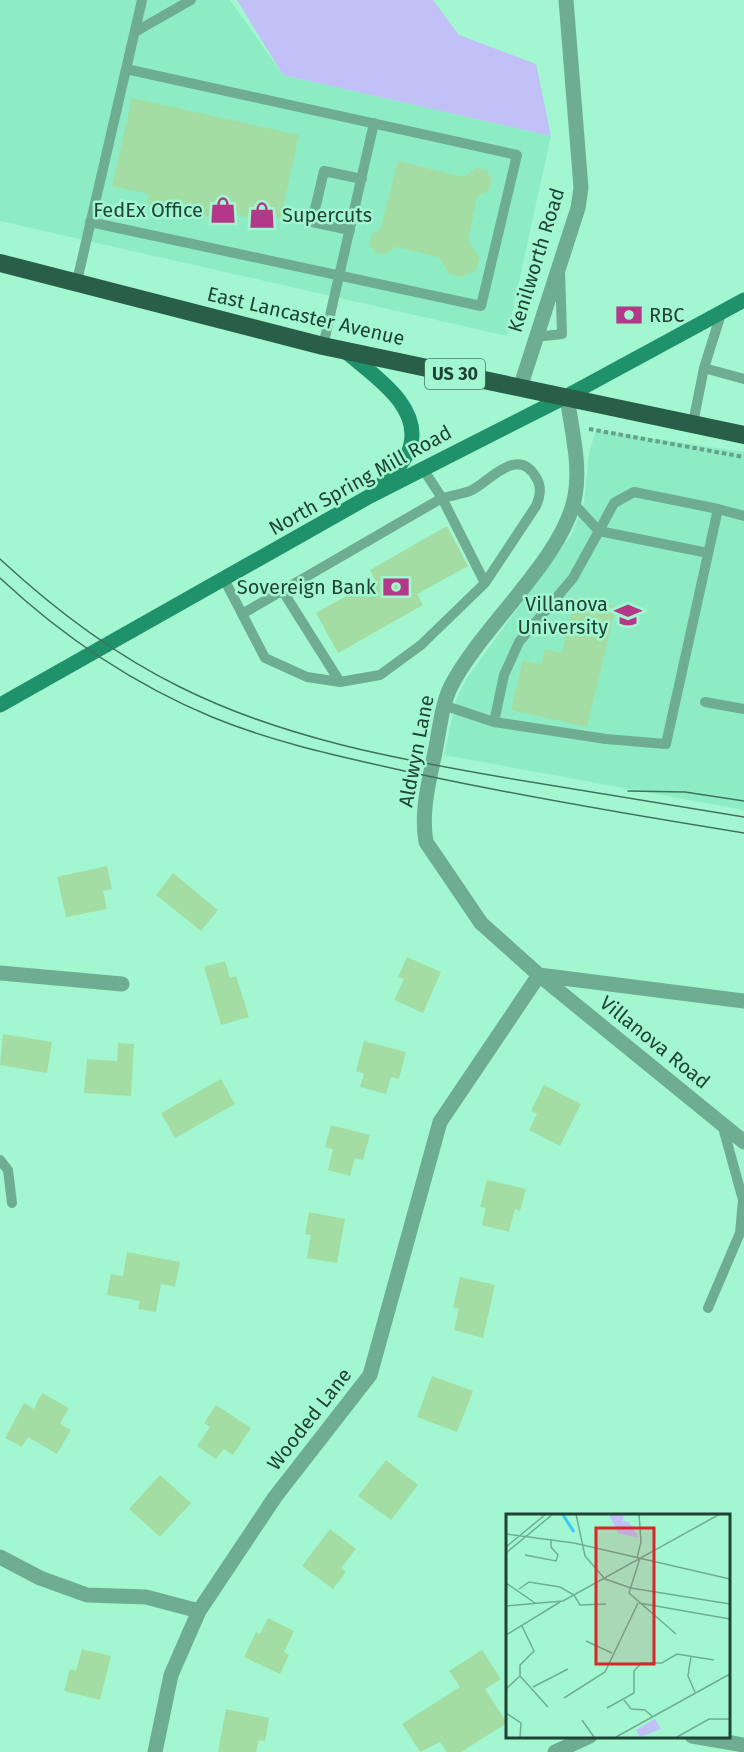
<svg xmlns="http://www.w3.org/2000/svg" width="744" height="1752" font-family="'Fira Sans',sans-serif">
	<style>
		.built { fill: #8decc3 }
		.green { fill: #c1c1f8 }
		.building { fill: #a4dda4 }
		.lines { fill: none; stroke-linecap: round; stroke-linejoin: round }
		.path { stroke: #64a287; stroke-width: 4; stroke-dasharray: 4.5 3; stroke-linecap: butt }
		.lane { stroke: #6fad92; stroke-width: 10 }
		.street { stroke: #6fad92; stroke-width: 15 }
		.secondary { stroke: #20926b; stroke-width: 15 }
		.highway { stroke: #295e49; stroke-width: 18 }
		.tram { stroke: #41725d; stroke-width: 1.5 }
		.labels { text-anchor: middle; stroke-width: 5; stroke-linejoin: round; paint-order: stroke }
		.shield { fill: #a2f7d1; stroke: #467963; stroke-width: 1.5 }
		.shield-label { font-size: 18px; font-weight: bold; fill: #1f4334 }
		.poi-label { font-size: 20px; fill: #1f4334; stroke: #a2f7d1; text-anchor: end }
		.street-label { font-size: 20px; fill: #1f4334; stroke: #a2f7d1 }
		.inset-river { fill: none; stroke: #36cbfa; stroke-width: 3 }
		.inset-road { fill: none; stroke: #6eaf92; stroke-width: 1.5 }
		.view { fill: #d62828; fill-opacity: 0.15; stroke: #d62828; stroke-width: 3 }
		.inset-edge { fill: none; stroke: #1f4334; stroke-width: 3 }
	</style>
	<rect width="100%" height="100%" fill="#a2f7d1"/>
	<path class="built" d="M0,0H230L283,75L551,136L507,336L0,221Z
		M596,430L744,452V810L444,755L456,700L467,678L572,534L584,502L589,454Z"/>
	<path class="green" d="M237,0H433L459,35L536,64L551,136L283,75Z"/>
	<path class="building" d="M132,98L299,135L281,217L270,222L232,214L231,222L147,203L149,194L112,186Z
		M398,161L464,177L477,167L486,170L492,180L489,190L477,197L468,241L480,258L476,270L462,277L450,274L438,257L397,247L384,254L376,253L369,245L372,234L380,230Z
		M447,526L468,566L417,594L423,605L338,653L316,613L375,580L370,570Z
		M575,597L616,606L587,727L511,710L523,660L541,665L545,649L562,653Z
		M107,866L112,889L103,891L107,909L66,917L57,877Z
		M173,873L218,910L201,931L156,895Z
		M407,957L441,972L423,1013L394,1000L404,979L398,977Z
		M225,961L230,978L236,976L249,1017L221,1025L204,967Z
		M3,1034L52,1042L47,1073L0,1065Z
		M364,1041L406,1052L399,1079L391,1077L386,1094L360,1087L364,1074L356,1071Z
		M118,1043L134,1044L131,1096L84,1093L87,1059L117,1061Z
		M221,1079L235,1104L175,1138L161,1113Z
		M544,1085L581,1104L560,1146L529,1130L537,1114L531,1111Z
		M331,1125L370,1135L363,1160L355,1158L350,1176L328,1170L333,1149L325,1147Z
		M487,1180L526,1189L520,1211L515,1209L509,1232L482,1225L486,1208L480,1207Z
		M309,1212L345,1219L337,1263L307,1258L311,1235L305,1234Z
		M127,1252L180,1262L175,1287L161,1284L156,1312L138,1309L140,1301L107,1295L111,1274L123,1276Z
		M460,1277L495,1285L483,1338L454,1330L459,1309L453,1307Z
		M432,1376L473,1391L457,1432L417,1417Z
		M42,1393L69,1408L60,1424L71,1430L57,1454L28,1437L22,1447L5,1438L24,1403L34,1409Z
		M216,1405L251,1428L233,1455L224,1449L216,1459L197,1446L210,1427L204,1423Z
		M386,1460L418,1485L391,1520L358,1496Z
		M160,1475L191,1503L160,1537L129,1509Z
		M330,1529L356,1549L341,1568L346,1572L333,1589L302,1566Z
		M268,1618L294,1631L284,1652L289,1655L280,1674L244,1657L256,1632L260,1634Z
		M82,1649L111,1656L100,1700L64,1691L70,1669L76,1671Z
		M482,1650L501,1679L485,1689L507,1723L461,1752H447L440,1742L420,1752L402,1724L460,1687L449,1671Z
		M226,1709L269,1718L265,1741L259,1740L256,1752H218Z"/>
	<g class="lines">
		<path class="path" d="M589,429L744,457"/>
		<path class="lane" d="M135,32L191,0
			M90,222L481,306L517,155L126,69
			M350,230L312,222L324,171L362,179
			M77,281L142,0
			M721,314L704,368L744,379
			M535,337L562,334L560,271
			M323,346L374,123
			M693,423L704,368
			M423,469L442,498L485,583
			M718,509L744,516
			M224,579L265,658L307,677L340,682L380,675L421,645L485,583L536,506C540,497 542,488 537,479C518,443 489,483 470,491C461,494 451,496 442,498L242,614
			M282,590L340,682
			M705,702L744,709
			M446,706L494,722L504,675L519,642L573,578L599,531L573,503
			M494,722L606,739L666,744L718,509L634,492L614,503L599,531L708,553
			M0,1160L8,1170L12,1203
			M708,1308L740,1233L743,1200L722,1124"/>
		<path class="street" d="M520,388L578,208L581,188L566,0
			M567,396C571,428 581,464 575,496C564,558 481,627 451,686C441,706 439,735 434,757C428,785 421,814 426,842L481,923L539,975L744,1142
			M0,973L122,984
			M539,975L744,1001
			M0,1557L40,1578L87,1595L146,1597L199,1611
			M692,1736L744,1745
			M155,1752L171,1675L199,1611L275,1497L370,1375L440,1122L539,975
			M555,1752L590,1736"/>
		<path class="secondary" d="M344,350C371,374 423,405 410,448C405,463 388,477 378,488
			M0,705L370,496L567,396L744,300"/>
		<path class="highway" d="M0,263L323,346L744,435"/>
		<path class="tram" d="M0,559C55,610 113,654 180,687C282,738 396,759 507,778C586,791 665,804 744,817
			M0,578C62,636 133,684 212,717C275,743 342,757 409,772C519,796 632,815 744,833
			M628,791L685,792L744,801"/>
	</g>
	<defs>
		<symbol id="shop-bare" viewBox="-9 -9 18 18"><path d="M-5-2.5h2.3a2.7 3.5 0 0 1 5.4 0H5L5.5 6h-11ZM-1.5-2.5h3a1.5 2.3 0 0 0-3 0Z" fill="#b43889" stroke="#a2f7d1" stroke-width="2.5" paint-order="stroke"/></symbol>
		<symbol id="bank-bare" viewBox="-9 -9 18 18"><path d="M-6-4H6V4H-6ZM0-2.3a2.3 2.3 0 1 0 0 4.6a2.3 2.3 0 1 0 0-4.6Z" fill="#b43889" stroke="#a2f7d1" stroke-width="2.5" paint-order="stroke"/></symbol>
		<symbol id="university-bare" viewBox="-9 -9 18 18"><path d="M0-5L7-2L0 1L-7-2ZM-4 1L0 2.5L4 1V4Q0 6-4 4Z" fill="#b43889" stroke="#a2f7d1" stroke-width="2.5" paint-order="stroke"/></symbol>
	</defs>
	<g fill-rule="evenodd">
		<use href="#shop-bare" x="204" y="191" width="38" height="38"/>
		<use href="#shop-bare" x="243" y="196" width="38" height="38"/>
		<use href="#bank-bare" x="610" y="296" width="38" height="38"/>
		<use href="#bank-bare" x="377" y="568" width="38" height="38"/>
		<use href="#university-bare" x="609" y="596" width="38" height="38"/>
	</g>
	<g class="labels">
		<rect class="shield" x="425" y="359" width="60" height="30" rx="4.5"/>
		<g class="shield-label">
			<text x="455" y="380">US 30</text>
		</g>
		<g class="poi-label">
			<text x="203" y="217">FedEx Office</text>
			<text x="282" y="222" text-anchor="start">Supercuts</text>
			<text x="649" y="322" text-anchor="start">RBC</text>
			<text x="376" y="594">Sovereign Bank</text>
			<text x="608" y="611">Villanova<tspan x="608" dy="23">University</tspan></text>
		</g>
		<g class="street-label">
			<text transform="translate(536 260) rotate(-73)" y="7">Kenilworth Road</text>
			<text transform="translate(306 316) rotate(13)" y="7">East Lancaster Avenue</text>
			<text transform="translate(360 480) rotate(-29)" y="7">North Spring Mill Road</text>
			<text transform="translate(416 751) rotate(-79)" y="7">Aldwyn Lane</text>
			<text transform="translate(655 1042) rotate(39)" y="7">Villanova Road</text>
			<text transform="translate(309 1419) rotate(-52)" y="7">Wooded Lane</text>
		</g>
	</g>
	<g transform="translate(506 1514)">
		<rect width="224" height="224" fill="#a2f7d1"/>
		<path d="M103,0H118L117,7L123,8L133,24L112,19ZM149,205L155,215L134,223L130,216Z" fill="#c1c1f8"/>
		<path class="inset-river" d="M57,1L68,18"/>
		<path class="inset-road" d="M70,0L79,42L99,65L125,74L224,90M0,20L68,29L224,65M0,33L40,0M0,39L47,0M19,41L50,47L52,41L45,33V26M131,44L135,28L133,0M134,44L123,79L170,120M0,69L29,89M13,75L23,68L54,73L68,81L74,91L100,90M133,89L224,105M0,92L57,87L214,0M16,112L28,137L14,151V162L42,193M0,121L54,88M80,127L106,139M185,142L182,162L189,178M27,173L62,155M0,175L14,162M58,184L99,158L132,89M118,186L125,195L139,196L147,203M101,194L128,179V157L135,149H156L171,140L208,146M0,199L15,209L14,223M76,206L88,223M110,223L224,160M171,223L203,205H224"/>
		<path class="view" d="M90,14H148V150H90Z"/>
		<rect width="224" height="224" class="inset-edge"/>
	</g>
</svg>
